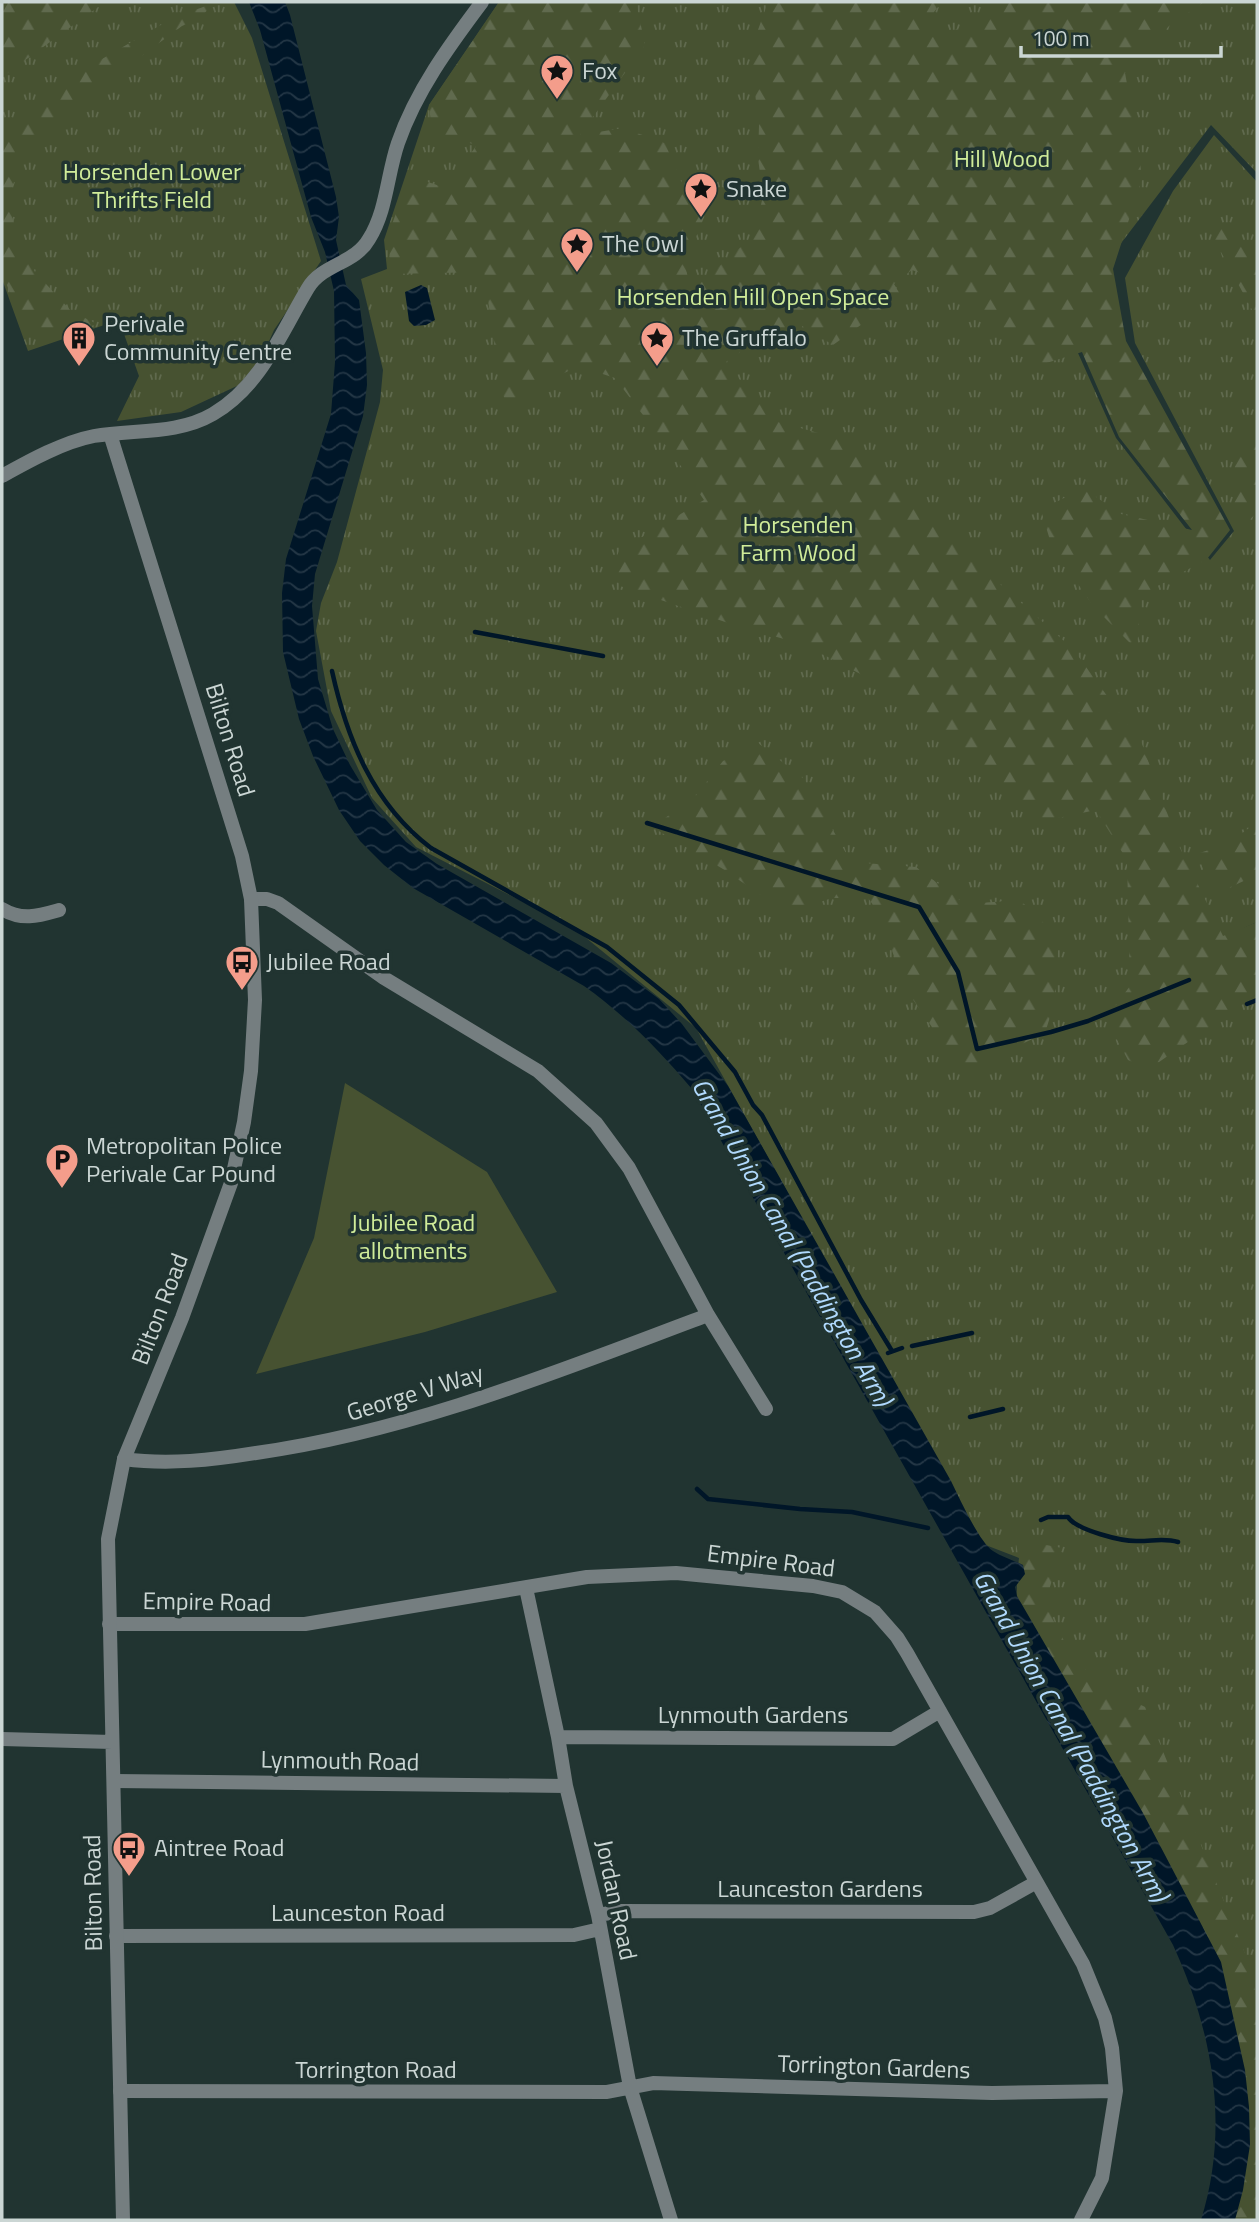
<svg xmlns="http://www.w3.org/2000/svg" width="1259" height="2222" font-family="'Titillium Web',sans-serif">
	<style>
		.grass { fill: url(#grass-tufts) }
		.forest { fill: url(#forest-firs) }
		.garden { fill: #475231 }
		.water { fill: url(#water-waves) }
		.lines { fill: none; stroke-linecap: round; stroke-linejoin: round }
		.stream { stroke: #001628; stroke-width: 4.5 }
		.minor { stroke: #757e80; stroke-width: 14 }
		.tertiary { stroke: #757e80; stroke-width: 14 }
		.labels { text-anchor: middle; stroke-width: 7; stroke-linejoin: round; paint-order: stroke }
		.poi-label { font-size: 24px; fill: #cbd6d4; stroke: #213431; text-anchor: start }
		.park-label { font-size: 24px; fill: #d0ec99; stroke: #213431 }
		.street-label { font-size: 24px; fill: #cbd6d4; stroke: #213431 }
		.water-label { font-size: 26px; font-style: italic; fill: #b0d9fd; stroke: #213431 }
	</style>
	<defs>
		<pattern id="grass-tufts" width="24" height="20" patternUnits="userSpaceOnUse" patternTransform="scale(1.75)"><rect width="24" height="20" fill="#475231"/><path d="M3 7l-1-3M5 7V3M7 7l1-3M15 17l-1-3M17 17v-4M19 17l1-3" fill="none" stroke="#606a4e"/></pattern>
		<pattern id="forest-firs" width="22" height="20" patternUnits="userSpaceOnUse" patternTransform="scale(1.75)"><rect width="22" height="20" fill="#475231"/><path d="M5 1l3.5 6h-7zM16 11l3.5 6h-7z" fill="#606a4e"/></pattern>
		<pattern id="water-waves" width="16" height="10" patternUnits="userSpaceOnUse" patternTransform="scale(1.75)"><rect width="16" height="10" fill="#001628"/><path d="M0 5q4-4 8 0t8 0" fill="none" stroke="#243746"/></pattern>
	</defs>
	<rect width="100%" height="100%" fill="#213431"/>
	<path class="grass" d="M2,2H234L252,38L321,261L274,330L262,357L239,385L181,412L117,421L139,376L119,320L28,351L2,279Z
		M499,2H1257V173L1211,125L1106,263L1050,345L1078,353L1116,438L1210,560L1234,531L1135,343L1125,278L1173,191L1214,135L1257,182V922L1224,937L1248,999L1257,994V2220L1229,2006L1016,1607L1019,1558L983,1544L696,1028L574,928L416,847L372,798L331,711L316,631L321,603L337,562L380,402L383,370L361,279L387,269L384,240L429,105Z"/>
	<path class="forest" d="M2,2H105L2,77Z
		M499,2H636L645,45L580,135L623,128L665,143L681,181L705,215L685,264L689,283L697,286L754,235L763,196L758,158L759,126L750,52L767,5L771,2H936L938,7L922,27L929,38L977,23L990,2H1204L1169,26L1125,73L1137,138L1142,179L1113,269L1126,341L1230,530L1207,559L1141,595L1137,650L1094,607L1052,547L1041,510L1083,488L1121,514L1192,530L1119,437L1082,352L1040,365L964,304L939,280L912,270L894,284L901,296L833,345L802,326L746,348L726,362L753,397L779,422L836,438L1073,649L1142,744L1180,848L1223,936L1257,922V994L1149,1069L1128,1060L1112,1030L1116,1005L1130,986L1127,860L1096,810L1039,822L1020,808L1012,793L998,781L957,755L870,679L805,645L728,623L620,586L612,568L619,551L704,500L674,456L615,378L578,366L541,385L512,422L500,385L484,272L391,274L388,235L408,181L419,179L449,189L453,177L477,145L432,133L429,105Z
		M214,3L200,18L182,26L59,117L27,151L9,194L16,236L35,272L71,311L97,324L50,340L44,330L28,333L2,274V140L76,74L173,18Z
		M1222,227L1257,248V319L1214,239Z
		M1257,425V513L1243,525L1231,508L1239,490L1231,450Z
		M758,743L804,779L851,862L916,867L965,904L1020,900L1059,938L1054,1004L1045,1033L963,1072L905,988L879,913L868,898H832L787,913L723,869L652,827L694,798L723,761Z
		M1257,822V875L1215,894L1197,854L1229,843Z
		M1015,1539L1062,1548L1045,1603L1073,1659L1108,1688L1145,1707L1253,1973L1257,2009V2220H1232L1229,2006L1016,1607L1019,1558Z"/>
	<path class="garden" d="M345,1083L487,1172L557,1292L425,1332L256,1374L314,1238Z"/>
	<path class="water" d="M249,2H285L290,15L336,197L339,217L336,240L346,285L359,300L366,353L367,385L363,416L315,574L312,606L318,679L333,729L350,765L377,810L406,842L437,864L611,963L659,999L682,1024L728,1086L951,1481C959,1497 979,1542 993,1551C1002,1557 1013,1560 1023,1565L1025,1574L1015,1587L1017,1596L1143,1813L1221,1962L1245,2070L1249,2107L1250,2145L1243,2190L1235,2220H1201C1230,2127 1213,2032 1173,1945L692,1089C659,1050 625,1015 584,986L413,888L384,865L360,841L339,810L313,756L299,719L283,652L282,593L286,559L331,414L335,362L334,291L325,252L311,217L260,30Z
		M421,285L427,288L435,320L426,325L414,326L409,321L405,292Z"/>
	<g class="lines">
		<path class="stream" d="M475,632L603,656
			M332,671C347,739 373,804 431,848L607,947L648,980L679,1005L735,1072L753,1105L762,1115L861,1300L892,1351
			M647,823L919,907L958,972L977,1049L1051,1032L1088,1021L1189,980
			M1247,1004L1257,1000
			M912,1346L972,1333
			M888,1353L902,1348
			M970,1417L1003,1409
			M697,1489L708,1499L800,1509L852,1512L928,1528
			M1041,1520L1048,1517H1068C1076,1530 1123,1542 1139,1541C1153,1541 1165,1538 1178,1542"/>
		<path class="minor" d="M251,899H267L278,903L384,978L538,1071L596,1123L629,1168L708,1315L766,1409
			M2,909C22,921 38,916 59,910
			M124,1459C168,1465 213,1460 256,1453C413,1431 561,1370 708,1315
			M526,1588L558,1737L566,1786L598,1915L630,2087L671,2220
			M109,1624H305L587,1577L676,1573L813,1586L842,1592L875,1612L897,1637L907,1653L1083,1964L1105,2018L1112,2048L1116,2091L1102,2178L1081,2220
			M558,1737L893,1739L940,1711
			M114,1781L566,1786
			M598,1915L622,1911L974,1912L990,1908L1035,1883
			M116,1936L574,1935L600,1929
			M120,2091L606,2092L653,2083L992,2093L1116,2091"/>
		<path class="tertiary" d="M110,434L242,856L251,899L255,1000L251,1071L244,1122L231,1183L182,1318L124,1459L108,1539L123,2220
			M2,476C29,461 63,442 94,436C134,429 177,435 213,414C261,386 281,333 308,288C322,264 355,264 369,239C387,210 387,175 398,143C416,91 449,46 482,2
			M2,1739L112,1742"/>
	</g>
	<defs>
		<symbol id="sight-pin" viewBox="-11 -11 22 30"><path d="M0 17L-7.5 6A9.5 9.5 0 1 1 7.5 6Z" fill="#f49d8b" stroke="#213431"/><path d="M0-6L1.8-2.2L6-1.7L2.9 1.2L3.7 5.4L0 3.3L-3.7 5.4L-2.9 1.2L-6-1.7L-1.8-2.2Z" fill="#111"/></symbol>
		<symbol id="building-pin" viewBox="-11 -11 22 30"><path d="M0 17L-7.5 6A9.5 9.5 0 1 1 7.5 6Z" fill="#f49d8b" stroke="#213431"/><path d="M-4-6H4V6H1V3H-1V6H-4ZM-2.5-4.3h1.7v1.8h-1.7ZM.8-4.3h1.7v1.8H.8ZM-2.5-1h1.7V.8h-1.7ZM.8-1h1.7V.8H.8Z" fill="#111"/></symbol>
		<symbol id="bus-pin" viewBox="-11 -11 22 30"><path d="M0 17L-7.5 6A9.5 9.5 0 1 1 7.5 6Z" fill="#f49d8b" stroke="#213431"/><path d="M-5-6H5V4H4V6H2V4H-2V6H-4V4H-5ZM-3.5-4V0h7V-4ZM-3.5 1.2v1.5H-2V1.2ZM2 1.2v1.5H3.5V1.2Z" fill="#111"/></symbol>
		<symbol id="parking-pin" viewBox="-11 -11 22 30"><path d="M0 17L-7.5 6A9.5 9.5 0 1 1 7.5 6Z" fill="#f49d8b" stroke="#213431"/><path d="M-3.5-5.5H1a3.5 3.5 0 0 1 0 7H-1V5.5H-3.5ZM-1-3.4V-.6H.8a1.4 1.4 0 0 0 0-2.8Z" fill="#111"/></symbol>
	</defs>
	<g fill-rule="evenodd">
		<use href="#sight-pin" x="538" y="52" width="38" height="52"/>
		<use href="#sight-pin" x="682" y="170" width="38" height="52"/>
		<use href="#sight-pin" x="558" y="225" width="38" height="52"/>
		<use href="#building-pin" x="60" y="319" width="38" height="52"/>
		<use href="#sight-pin" x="638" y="319" width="38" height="52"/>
		<use href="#bus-pin" x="223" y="943" width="38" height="52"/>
		<use href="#parking-pin" x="43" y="1141" width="38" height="52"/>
		<use href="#bus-pin" x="110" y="1829" width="38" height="52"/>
	</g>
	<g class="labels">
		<g class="poi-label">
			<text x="582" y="79">Fox</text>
			<text x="726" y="197">Snake</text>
			<text x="602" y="252">The Owl</text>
			<text x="104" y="332">Perivale<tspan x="104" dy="28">Community Centre</tspan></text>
			<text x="682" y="346">The Gruffalo</text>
			<text x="266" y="970">Jubilee Road</text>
			<text x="86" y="1154">Metropolitan Police<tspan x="86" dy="28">Perivale Car Pound</tspan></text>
			<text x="154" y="1856">Aintree Road</text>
		</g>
		<g class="park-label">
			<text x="1002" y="167">Hill Wood</text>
			<text x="152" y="180">Horsenden Lower<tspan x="152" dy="28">Thrifts Field</tspan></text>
			<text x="753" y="305">Horsenden Hill Open Space</text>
			<text x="798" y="533">Horsenden<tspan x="798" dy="28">Farm Wood</tspan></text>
			<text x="413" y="1231">Jubilee Road<tspan x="413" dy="28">allotments</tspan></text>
		</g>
		<g class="street-label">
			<text transform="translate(230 740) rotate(73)" y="8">Bilton Road</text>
			<text transform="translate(160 1309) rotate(-69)" y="8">Bilton Road</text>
			<text transform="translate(415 1393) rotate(-17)" y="8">George V Way</text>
			<text transform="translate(771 1561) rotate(7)" y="8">Empire Road</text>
			<text transform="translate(207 1602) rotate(1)" y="8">Empire Road</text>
			<text x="753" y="1723">Lynmouth Gardens</text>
			<text transform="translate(340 1761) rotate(1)" y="8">Lynmouth Road</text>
			<text x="820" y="1897">Launceston Gardens</text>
			<text transform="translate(93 1893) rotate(-91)" y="8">Bilton Road</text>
			<text transform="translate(616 1900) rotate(78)" y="8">Jordan Road</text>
			<text x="358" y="1921">Launceston Road</text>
			<text transform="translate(874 2067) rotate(2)" y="8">Torrington Gardens</text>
			<text x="376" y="2078">Torrington Road</text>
		</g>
		<g class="water-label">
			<text transform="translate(792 1242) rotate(60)" y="9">Grand Union Canal (Paddington Arm)</text>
			<text transform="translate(1071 1736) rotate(61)" y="9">Grand Union Canal (Paddington Arm)</text>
		</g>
	</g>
	<rect width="1259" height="2222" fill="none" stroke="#cbd6d4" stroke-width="7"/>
	<path d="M1021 46v10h200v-10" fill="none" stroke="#cbd6d4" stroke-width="3.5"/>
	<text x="1032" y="46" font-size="21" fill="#cbd6d4" stroke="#213431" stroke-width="5" paint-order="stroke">100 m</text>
</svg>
